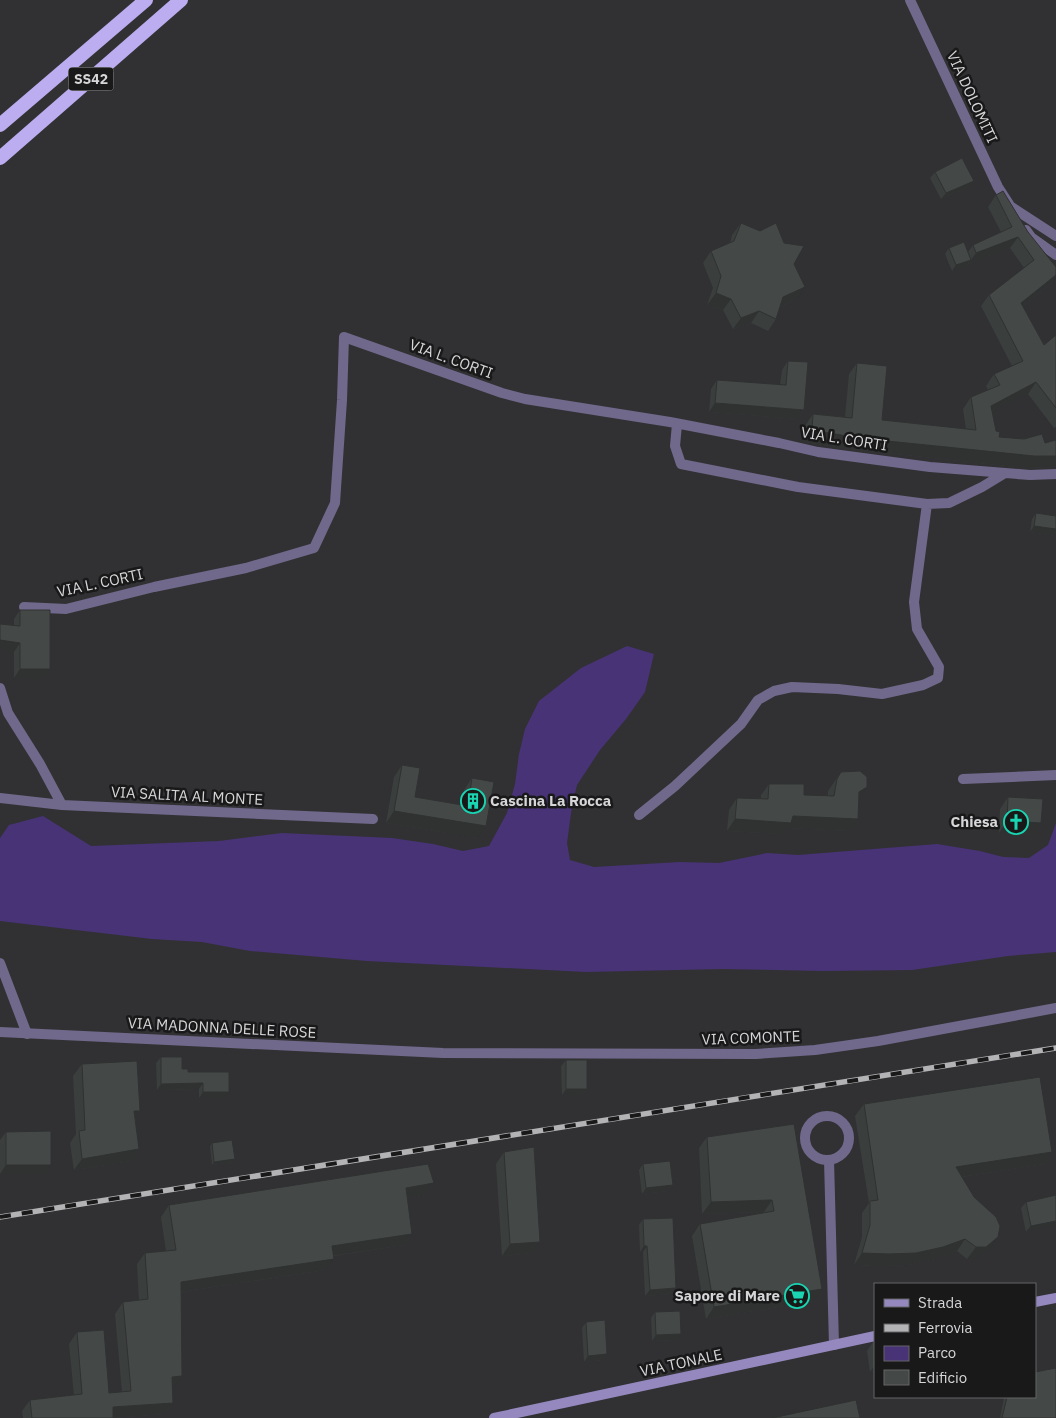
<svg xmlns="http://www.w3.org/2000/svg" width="1056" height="1418" font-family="'IBM Plex Sans',sans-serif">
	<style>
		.green { fill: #483376 }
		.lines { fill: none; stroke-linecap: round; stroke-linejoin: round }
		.minor { stroke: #71698b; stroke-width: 10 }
		.tertiary { stroke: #71698b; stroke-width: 10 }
		.secondary { stroke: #9588be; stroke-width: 10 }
		.trunk { stroke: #bcacf0; stroke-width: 14 }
		.rail-casing { stroke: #b3b3b5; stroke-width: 5.5 }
		.rail { stroke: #19191a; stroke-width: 4; stroke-dasharray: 11; stroke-linecap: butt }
		.wall { fill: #3a3e3d }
		.shaded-wall { fill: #303232 }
		.building { fill: #444847; stroke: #303232 }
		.labels { text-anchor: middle; stroke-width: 5; stroke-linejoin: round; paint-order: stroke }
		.shield { fill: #19191a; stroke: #9d9d9f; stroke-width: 1 }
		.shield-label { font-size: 14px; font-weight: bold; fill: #d6d6d8 }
		.street-label { font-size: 15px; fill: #d6d6d8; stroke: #19191a }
		.poi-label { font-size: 15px; font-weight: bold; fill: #d6d6d8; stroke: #19191a; text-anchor: end }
	</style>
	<rect width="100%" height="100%" fill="#313134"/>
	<path class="green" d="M627,646L654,654L645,692L626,719L600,750L577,785L572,806L567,843L570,860L594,867L680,862L719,863L767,853L798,855L937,844L980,851L1003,857L1029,858L1048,845L1056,823V952L1008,956L912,970L824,971L723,969L586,972L367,961L250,951L202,942L152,939L0,921V838L9,825L43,816L91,846L219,841L282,833L392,838L433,844L463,851L489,846L507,813L515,784L519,754L525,729L539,701L581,668Z"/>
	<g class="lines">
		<path class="minor" d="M910,0L998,187L1009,204
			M1010,206L1056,236
			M1026,230L1031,237L1056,255
			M677,424L675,446L681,464L798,487L927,504L949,503L982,487L1005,473
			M24,607L66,609L154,587L246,568L314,548L335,503L342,400L344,337L502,393L525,399L670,422L779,443L818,452L930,467L1030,475L1056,474
			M0,688L8,713L40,764L62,805
			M963,779L1056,775
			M0,798L62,805L373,819
			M639,815L675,786L741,724L758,700L774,691L792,687L838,689L882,694L923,685L938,678L939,667L917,629L914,602L927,504
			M0,963L27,1034
			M805 1138a22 22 0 1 1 44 0a22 22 0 1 1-44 0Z
			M829,1160L834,1345"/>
		<path class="tertiary" d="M0,1032L443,1053L756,1054L815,1050L878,1041L1056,1008"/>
		<path class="secondary" d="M1035,1302L1056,1298
			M494,1418L875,1336"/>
		<path class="trunk" d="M0,125L146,0
			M0,158L181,0"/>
		<defs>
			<path id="rail" d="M0,1217L1056,1048"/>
		</defs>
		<use href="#rail" class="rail-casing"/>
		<use href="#rail" class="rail"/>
	</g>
	<path class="wall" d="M935,172L974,181L970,187L941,199L930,178Z
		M996,195L1052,283L1023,307L1044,345L1056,335V427L1054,428L1028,394L992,412L996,431L999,437L1045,443L1056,440V467L1026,468L850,449L804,442L805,426L813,414L845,417L849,374L857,363L882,420L966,429L963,409L971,397L988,390L986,386L994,374L1012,366L981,306L989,295L1024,268L1010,248L968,264L966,266L952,271L945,254L949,248L968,252L973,245L1001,232L988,207Z
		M741,223L784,243L794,264L797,299L780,307L776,319L768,331L751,323L733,329L723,310L707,305L713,288L703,263L711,251L730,243L732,235Z
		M788,361L804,410L798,419L709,412L711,389L717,380L780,385L782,370Z
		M1036,513L1056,516V536L1030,532L1032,519Z
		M20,610L50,669L44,678H14V619Z
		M402,765L415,797L461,805L464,790L472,778L478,838L386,823L394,777Z
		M841,772L859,799L858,819L850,831L787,828L783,834L727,831L729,810L737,798L761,799V795L769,784L804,795L828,796V791Z
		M1008,797L1033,834L999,833L1000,809Z
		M161,1057L182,1069L225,1098H199V1089L157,1090L156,1063Z
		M566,1060L587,1089L583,1095H562L561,1066Z
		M82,1064L135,1117L139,1149L131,1161L74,1170L70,1143L76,1134L73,1076Z
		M864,1104L1052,1152L1044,1164L962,1177L990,1249L978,1259H967L957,1251L935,1259L908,1265L880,1266L854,1265L862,1237V1213L869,1203L855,1116Z
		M794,1124L814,1301L706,1319L692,1236L700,1224L764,1213V1212L702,1214L699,1148L707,1137Z
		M6,1132L45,1174H0V1140Z
		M212,1143L235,1159L233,1162L212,1165L210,1146Z
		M504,1152L532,1253L502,1256L496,1164Z
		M643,1164L673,1185L669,1191L642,1194L639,1170Z
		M434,1183L426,1194L407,1198L412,1234L404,1245L334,1256L326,1270L181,1292L174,1388H173V1403L165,1414L113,1418H23L22,1411L30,1400L74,1395L69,1344L77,1332L109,1393L122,1392L115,1314L123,1302L139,1300L137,1264L145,1253L166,1251L161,1217L169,1205Z
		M1056,1195L1026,1232L1021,1208L1026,1202Z
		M643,1219L676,1288L672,1294L645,1296L643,1252H640L639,1225Z
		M655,1312L677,1340L652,1341L651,1318Z
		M586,1322L607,1354L603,1360L584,1362L582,1328Z
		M873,1342H875V1371L870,1372L867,1351Z
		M1004,1397H1035L1056,1418H1000Z"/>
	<path class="shaded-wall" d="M974,181L970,187L941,199L946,193Z
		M1018,237L1010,248L968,264L976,253Z
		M971,260L966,266L952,271L956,265Z
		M1056,275V277L1052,283L1013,315L1021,303Z
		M805,287L797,299L775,309L783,297Z
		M716,293L731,299L723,310L707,305Z
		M759,311L751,323L733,329L741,318Z
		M1036,382L1028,394L983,417L991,406Z
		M715,403L804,410L798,419L709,412Z
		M812,430L1056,456V467L1026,468L850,449L804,442Z
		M1034,526L1056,529V536L1030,532Z
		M0,640L20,643L14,652L0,650Z
		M20,669H50L44,678H14Z
		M867,787L859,799V792Z
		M394,811L486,826L478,838L386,823Z
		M793,816L858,819L850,831L787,828L783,834L727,831L735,819Z
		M1007,821L1041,823L1033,834L999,833Z
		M203,1083L199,1089L157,1090L161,1084Z
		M566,1089H587L583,1095H562Z
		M203,1092H229L225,1098H199Z
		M134,1111H140L131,1123Z
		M139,1149L131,1161L74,1170L82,1159Z
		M1052,1152L1044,1164L948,1179L956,1167Z
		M235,1159L233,1162L212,1165L214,1162Z
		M6,1165H51L45,1174H0Z
		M434,1183L426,1194L398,1200L406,1188Z
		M673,1185L669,1191L642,1194L646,1188Z
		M772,1200L764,1212L702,1214L711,1202Z
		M1056,1221V1226L1026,1232L1031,1226Z
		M412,1234L404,1245L324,1257L332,1246Z
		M998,1237L990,1249L978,1259H967L976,1247Z
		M965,1239L957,1251L935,1259L908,1265L880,1266L854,1265L862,1253Z
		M540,1242L532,1253L502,1256L510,1244Z
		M644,1246H647L643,1252H640Z
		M334,1259L326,1270L173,1293L181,1282Z
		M676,1288L672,1294L645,1296L650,1290Z
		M822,1289L814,1301L706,1319L714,1307Z
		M681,1334L677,1340L652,1341L656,1335Z
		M607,1354L603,1360L584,1362L588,1356Z
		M875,1365V1371L870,1372Z
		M182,1376L174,1388H164L172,1377Z
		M173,1403L165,1414L113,1418V1407Z"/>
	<path class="building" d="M962,158L974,181L946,193L935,172Z
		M1003,191L1028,232L1056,267V275L1021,303L1044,345L1056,335V408L1036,382L991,406L996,431L1000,432L999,437L1024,439L1042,434L1045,443L1056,440V456H1034L858,438L812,430L813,414L852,418L857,363L887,366L882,420L976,430L971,397L1000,385L994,374L1023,361L989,295L1034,260L1018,237L976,253L973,245L1012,227L996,195Z
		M741,223L760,231L776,223L784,243L804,246L794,264L805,287L783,297L776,319L759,311L741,318L731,299L716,293L721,276L711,251L734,241Z
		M964,242L971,260L956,265L949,248Z
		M788,361L808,362L804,410L715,403L717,380L786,385Z
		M1036,513L1056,516V529L1034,526Z
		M20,610H50V669H20V643L0,640V624L20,626Z
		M402,765L420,768L415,797L468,806L472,778L494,782L486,826L394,811Z
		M860,771L867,777V787L859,792L858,819L793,816L791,823L735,819L737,798L768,799L769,784H804V795L834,796L837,779L841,772Z
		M1008,797L1043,799L1041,823L1007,821Z
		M161,1057H182V1069H188V1072H229V1092H203V1083L161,1084Z
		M566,1060H587V1089H566Z
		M137,1061L140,1111H134L139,1149L82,1159L79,1131L85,1130L82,1064Z
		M1040,1077L1052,1152L956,1167L974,1197L996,1217L1000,1226L998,1237L986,1247H976L965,1239L943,1247L916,1253L889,1254L862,1253L870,1225V1201L878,1200L864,1104Z
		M794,1124L822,1289L714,1307L700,1224L774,1211L772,1200L711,1202L707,1137Z
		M51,1131V1165H6V1132Z
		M232,1140L235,1159L214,1162L212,1143Z
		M534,1147L540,1242L510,1244L504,1152Z
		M670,1161L673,1185L646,1188L643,1164Z
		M428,1164L434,1183L406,1188L412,1234L332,1246L334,1259L181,1282L182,1376L172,1377L173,1403L113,1407V1418H32L30,1400L82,1394L77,1332L104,1330L109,1393L131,1391L123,1302L148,1299L145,1253L176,1250L169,1205Z
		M1056,1195V1221L1031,1226L1026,1202Z
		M673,1218L676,1288L650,1290L647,1246H644L643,1219Z
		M680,1311L681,1334L656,1335L655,1312Z
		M605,1320L607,1354L588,1356L586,1322Z
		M1056,1368V1418H1002L1007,1397H1035V1372Z
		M856,1400L860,1418H772Z"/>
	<defs>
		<symbol id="building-ring" viewBox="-11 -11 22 22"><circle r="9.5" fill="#19191a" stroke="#19d5b2" stroke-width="1.5"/><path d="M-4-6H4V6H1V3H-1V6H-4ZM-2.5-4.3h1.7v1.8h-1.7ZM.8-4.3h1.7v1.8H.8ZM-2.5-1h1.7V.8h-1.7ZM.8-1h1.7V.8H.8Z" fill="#19d5b2"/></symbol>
		<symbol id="church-ring" viewBox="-11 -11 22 22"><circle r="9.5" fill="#19191a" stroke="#19d5b2" stroke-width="1.5"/><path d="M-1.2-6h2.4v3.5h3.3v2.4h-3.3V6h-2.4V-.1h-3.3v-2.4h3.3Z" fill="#19d5b2"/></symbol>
		<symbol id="supermarket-ring" viewBox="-11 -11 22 22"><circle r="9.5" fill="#19191a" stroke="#19d5b2" stroke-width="1.5"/><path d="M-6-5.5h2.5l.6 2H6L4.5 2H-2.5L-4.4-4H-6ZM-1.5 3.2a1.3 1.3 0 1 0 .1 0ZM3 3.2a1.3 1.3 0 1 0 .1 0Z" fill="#19d5b2"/></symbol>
	</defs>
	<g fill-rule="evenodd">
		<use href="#building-ring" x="459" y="787" width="28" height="28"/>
		<use href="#church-ring" x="1002" y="808" width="28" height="28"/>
		<use href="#supermarket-ring" x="783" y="1282" width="28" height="28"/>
	</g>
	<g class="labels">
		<rect class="shield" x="68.5" y="67.5" width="45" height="23" rx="4"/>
		<g class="shield-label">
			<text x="91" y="84">SS42</text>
		</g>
		<g class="street-label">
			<text transform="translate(972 97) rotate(65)" y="5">VIA DOLOMITI</text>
			<text transform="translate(451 359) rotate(20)" y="5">VIA L. CORTI</text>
			<text transform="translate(844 439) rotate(9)" y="5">VIA L. CORTI</text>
			<text transform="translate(100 583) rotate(-12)" y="5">VIA L. CORTI</text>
			<text transform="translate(187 796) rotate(3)" y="5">VIA SALITA AL MONTE</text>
			<text transform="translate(222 1028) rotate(3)" y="5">VIA MADONNA DELLE ROSE</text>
			<text transform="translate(751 1038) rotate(-2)" y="5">VIA COMONTE</text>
			<text transform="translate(681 1363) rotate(-12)" y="5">VIA TONALE</text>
		</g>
		<g class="poi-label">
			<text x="490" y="806" text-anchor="start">Cascina La Rocca</text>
			<text x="998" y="827">Chiesa</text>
			<text x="780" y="1301">Sapore di Mare</text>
		</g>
	</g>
	<rect x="874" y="1283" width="162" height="115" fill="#19191a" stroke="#656566"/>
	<rect x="884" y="1299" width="25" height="8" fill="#9588be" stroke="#656566"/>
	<text x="918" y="1308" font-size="15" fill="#d6d6d8">Strada</text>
	<rect x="884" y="1324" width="25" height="8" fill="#b3b3b5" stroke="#656566"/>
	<text x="918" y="1333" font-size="15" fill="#d6d6d8">Ferrovia</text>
	<rect x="884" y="1346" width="25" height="15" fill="#483376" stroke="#656566"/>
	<text x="918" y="1358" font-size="15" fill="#d6d6d8">Parco</text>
	<rect x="884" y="1370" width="25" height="15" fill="#444847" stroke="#656566"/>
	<text x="918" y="1383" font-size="15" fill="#d6d6d8">Edificio</text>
</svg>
